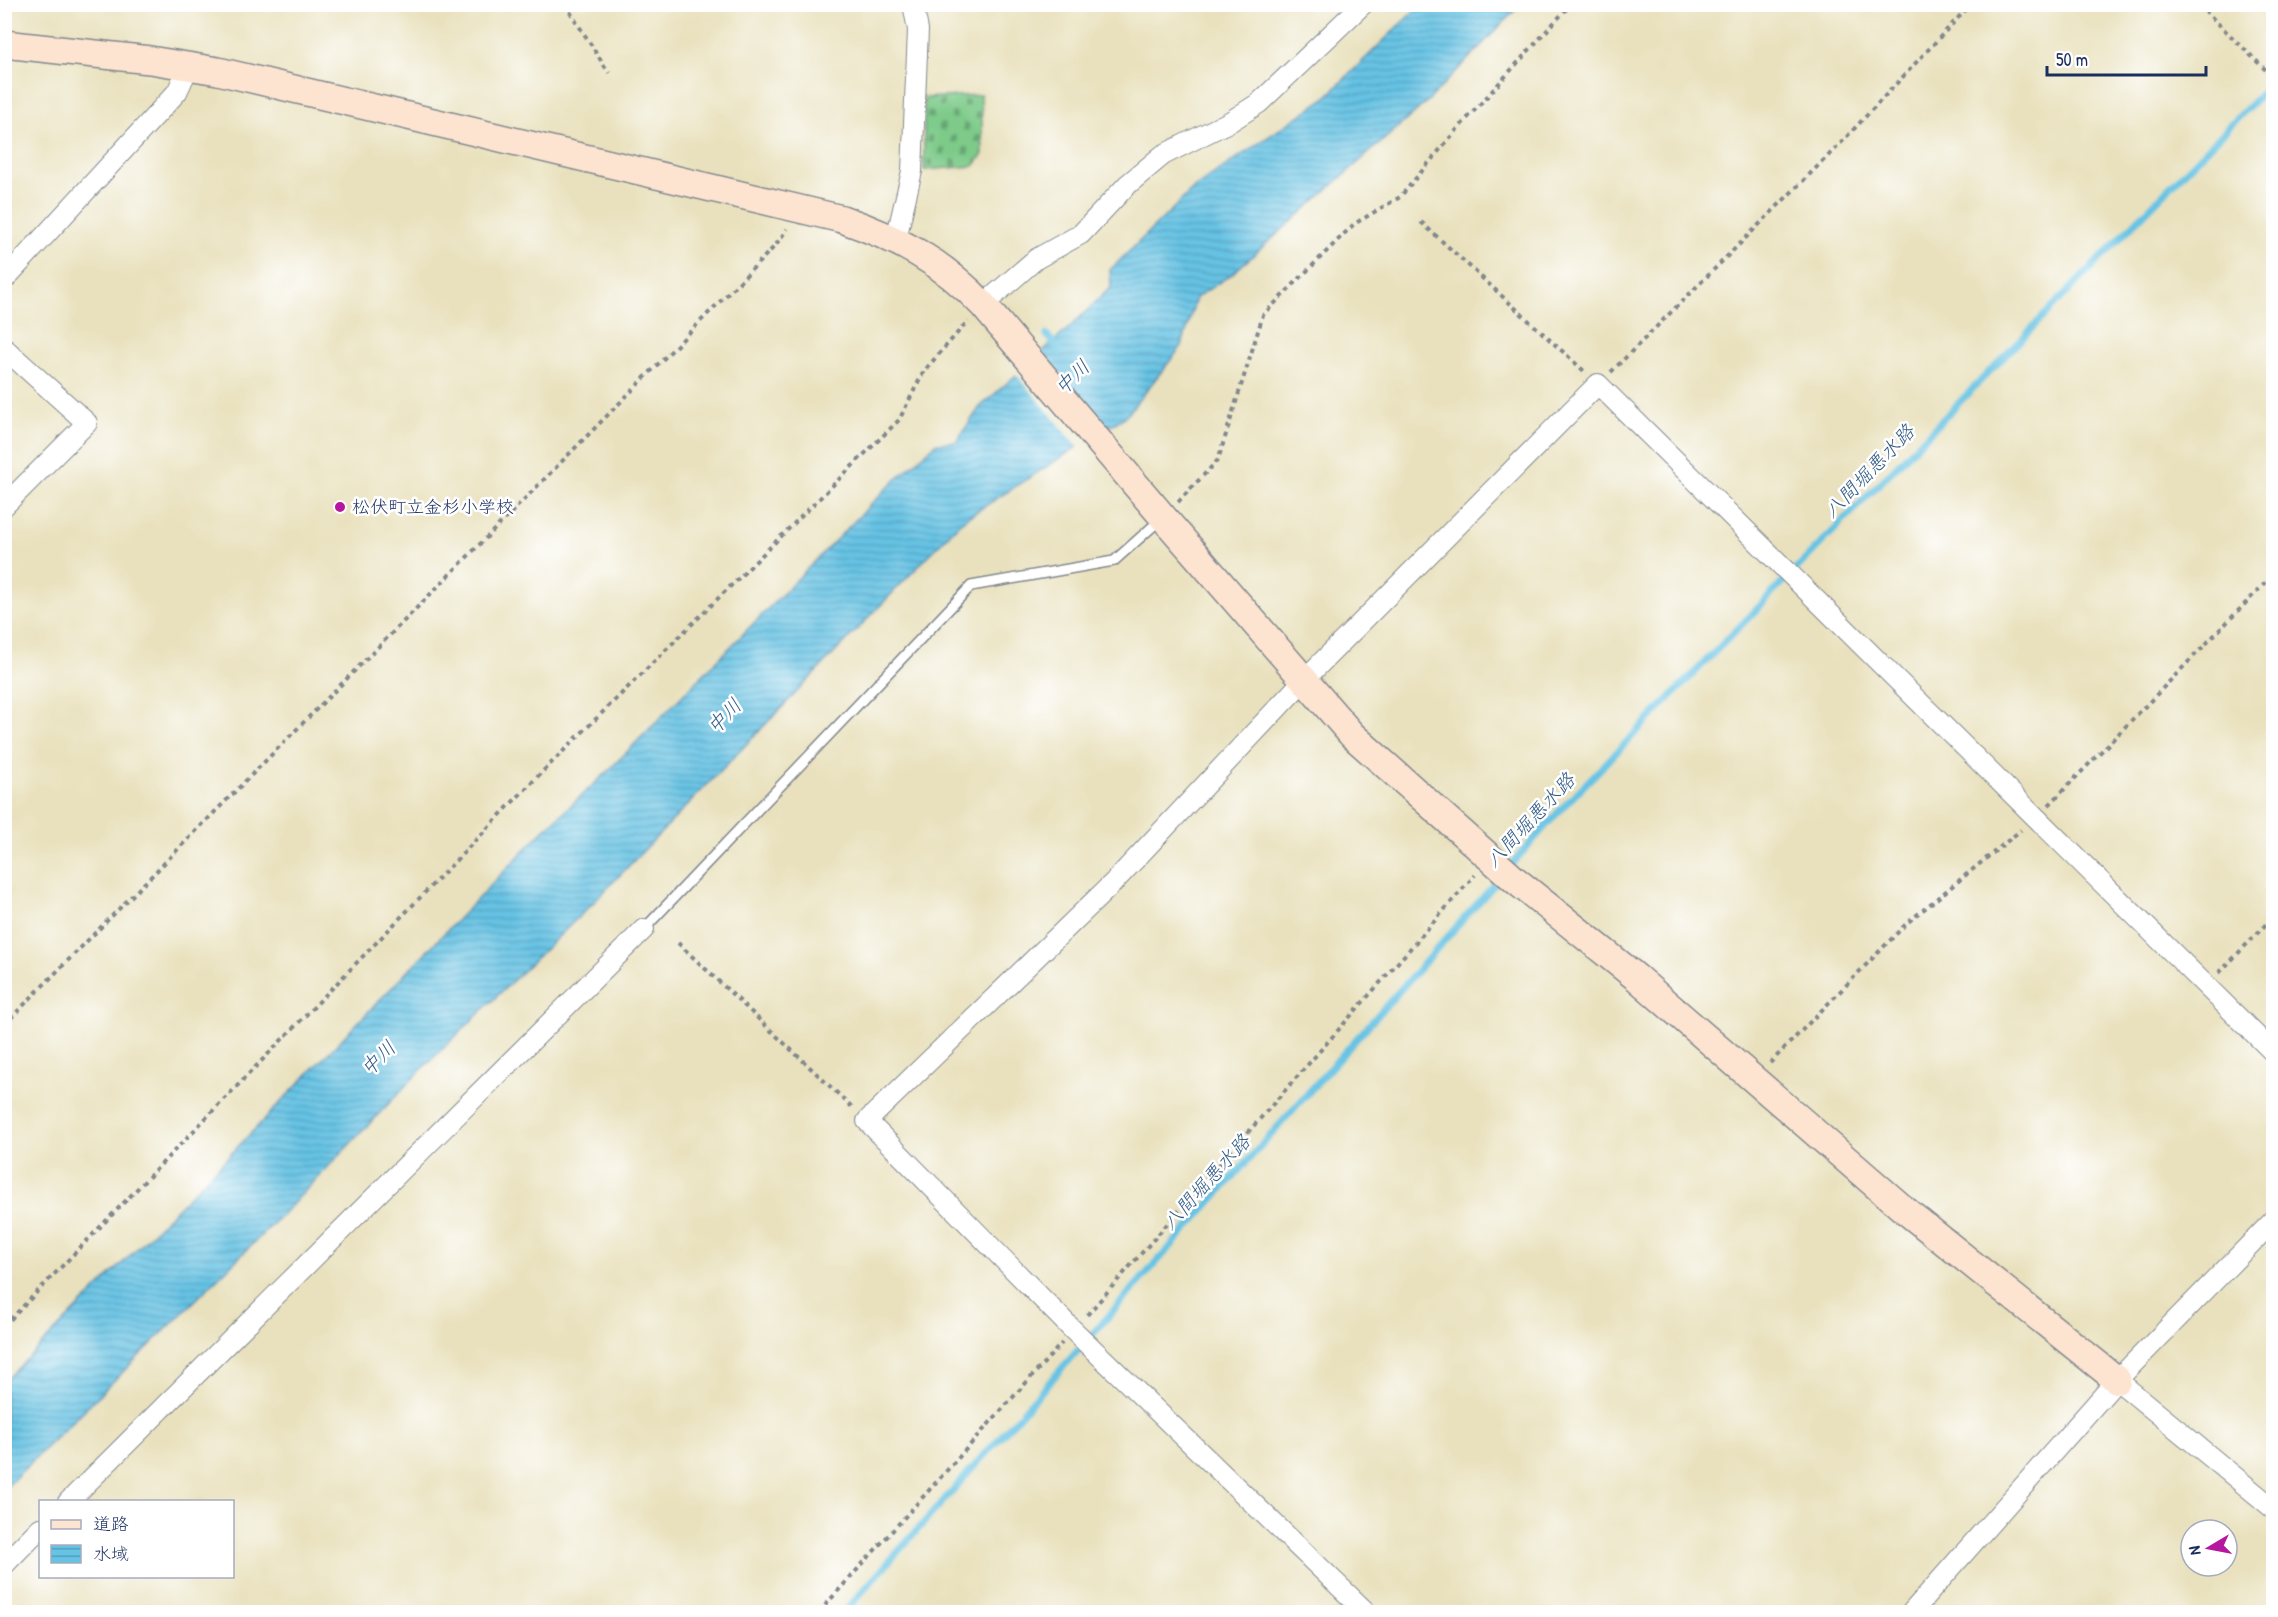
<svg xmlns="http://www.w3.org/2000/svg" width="2278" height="1617" font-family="'Patrick Hand','Klee One',sans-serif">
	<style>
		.cemetery { fill: url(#cemetery-stones); stroke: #4c7c74; stroke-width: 1.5 }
		.water { fill: url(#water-rules); stroke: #4079a1; stroke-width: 1.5 }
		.pier { fill: #e9e1bd }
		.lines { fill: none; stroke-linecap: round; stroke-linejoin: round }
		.stream { stroke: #66c3e4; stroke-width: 7 }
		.lane-casing { stroke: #82888e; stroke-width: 12 }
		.street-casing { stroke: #82888e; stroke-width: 22 }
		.secondary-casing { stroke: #82888e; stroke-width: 30 }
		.path { stroke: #82888e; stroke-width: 4; stroke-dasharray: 4.5 4.5; stroke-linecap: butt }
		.lane { stroke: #fff; stroke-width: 9 }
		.street { stroke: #fff; stroke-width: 20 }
		.secondary { stroke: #fde4d1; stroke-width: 27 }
		.poi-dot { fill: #b5179e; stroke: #fff; stroke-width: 2 }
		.labels { text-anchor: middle; stroke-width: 5; stroke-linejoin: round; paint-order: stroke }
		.poi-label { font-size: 18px; fill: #1b2f5e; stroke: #fff; text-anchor: start }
		.water-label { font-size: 20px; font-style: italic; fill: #325b86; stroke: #fff }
	</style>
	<defs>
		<pattern id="cemetery-stones" width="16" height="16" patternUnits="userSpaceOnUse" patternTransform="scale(1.5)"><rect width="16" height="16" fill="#7dca89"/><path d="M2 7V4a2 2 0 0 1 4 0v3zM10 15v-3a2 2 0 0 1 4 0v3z" fill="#66a473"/></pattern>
		<pattern id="water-rules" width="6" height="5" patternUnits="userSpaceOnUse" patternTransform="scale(1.5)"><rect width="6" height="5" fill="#66c3e4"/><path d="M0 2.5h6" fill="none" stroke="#539fbc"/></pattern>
	</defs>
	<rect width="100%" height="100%" fill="#fff"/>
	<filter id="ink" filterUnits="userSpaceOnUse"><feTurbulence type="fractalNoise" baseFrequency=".0167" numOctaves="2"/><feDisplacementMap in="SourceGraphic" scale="12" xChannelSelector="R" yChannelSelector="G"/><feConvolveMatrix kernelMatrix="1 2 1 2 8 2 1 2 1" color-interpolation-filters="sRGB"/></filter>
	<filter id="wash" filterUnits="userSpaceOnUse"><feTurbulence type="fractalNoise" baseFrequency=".008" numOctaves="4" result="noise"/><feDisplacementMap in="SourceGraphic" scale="24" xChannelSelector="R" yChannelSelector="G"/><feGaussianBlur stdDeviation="1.35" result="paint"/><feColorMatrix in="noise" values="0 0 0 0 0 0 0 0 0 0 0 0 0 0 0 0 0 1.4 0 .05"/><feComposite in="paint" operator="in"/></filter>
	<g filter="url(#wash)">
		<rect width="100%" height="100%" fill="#e9e1bd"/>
		<path class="cemetery" d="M981,95L983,154L974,166L924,170V98Z"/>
		<path class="water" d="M1420,5H1520L1430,99L1232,274L1196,298L1182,346L1126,416L963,520L593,903L423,1068L278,1219L5,1488V1381L225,1160L542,832L606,773L890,485L937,443L956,442L980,407L1069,328L1111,287L1110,270L1195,187L1325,98Z"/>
		<path class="pier" d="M1040,350L1109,430L1080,449L1015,373Z"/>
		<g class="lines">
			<path class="stream" d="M1047,335L1059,349
				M1509,867L1560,810L2274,81
				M844,1612L1502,876"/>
		</g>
	</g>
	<g filter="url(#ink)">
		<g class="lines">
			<defs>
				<path id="lane" d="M644,929L971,586L1114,561L1161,519"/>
				<path id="street" d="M896,239L912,171L918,30L913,4
					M4,280L177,92L189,66
					M983,305L1036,259L1081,234L1127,185L1163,155L1231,121L1259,103L1363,4
					M4,348L87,423L4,506
					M2117,1380L2274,1509
					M68,1502L644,929
					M4,1565L40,1528
					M1366,1612L1073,1330L867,1121L1113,883L1303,681L1598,384L2274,1053
					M1912,1612L2117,1380L2274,1220"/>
				<path id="secondary" d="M4,44L150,60L218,71L842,219C897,238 943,262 983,305L1163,517L1352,735L1515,880L1637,978L1901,1207L2117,1380"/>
			</defs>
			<use href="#lane" class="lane-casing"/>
			<use href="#street" class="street-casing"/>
			<use href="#secondary" class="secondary-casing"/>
			<path class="path" d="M565,4L609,73
				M2198,4L2274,78
				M1421,222L1584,371
				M1611,372L1838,146L1971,4
				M1178,502L1218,460L1263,315L1354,224L1400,197L1454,133L1571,4
				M2049,805L2274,574
				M678,943L853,1108
				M2219,973L2274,916
				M4,1025L775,246L787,229
				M1770,1063L1907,923L2021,830
				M1087,1315L1475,875
				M4,1326L539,775L899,420L924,371L968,321
				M819,1612L1062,1343"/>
			<use href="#lane" class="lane"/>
			<use href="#street" class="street"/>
			<use href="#secondary" class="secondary"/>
		</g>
	</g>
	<circle class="poi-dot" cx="340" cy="507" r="6"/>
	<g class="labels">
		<g class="poi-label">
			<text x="352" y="513">松伏町立金杉小学校</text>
		</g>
		<g class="water-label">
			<text transform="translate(1072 377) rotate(-44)" y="7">中川</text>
			<text transform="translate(1869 471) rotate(-46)" y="7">八間堀悪水路</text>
			<text transform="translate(724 716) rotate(-46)" y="7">中川</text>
			<text transform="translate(1530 820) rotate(-47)" y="7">八間堀悪水路</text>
			<text transform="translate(378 1058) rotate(-45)" y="7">中川</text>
			<text transform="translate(1206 1182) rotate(-48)" y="7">八間堀悪水路</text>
		</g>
	</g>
	<rect width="2278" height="1617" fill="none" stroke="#fff" stroke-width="24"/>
	<rect x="39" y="1500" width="195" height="78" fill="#ffffff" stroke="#a4acbf" stroke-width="1.5"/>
	<rect x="51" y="1520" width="30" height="9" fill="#fde4d1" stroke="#a4acbf" stroke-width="1.5"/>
	<text x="93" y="1530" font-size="18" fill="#1b2f5e">道路</text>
	<rect x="51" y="1545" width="30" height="18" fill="url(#water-rules)" stroke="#a4acbf" stroke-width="1.5"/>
	<text x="93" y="1560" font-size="18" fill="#1b2f5e">水域</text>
	<g transform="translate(2209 1548) rotate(260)"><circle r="28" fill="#ffffff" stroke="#a4acbf" stroke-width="1.5"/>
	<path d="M0-4.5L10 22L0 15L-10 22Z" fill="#b5179e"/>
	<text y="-9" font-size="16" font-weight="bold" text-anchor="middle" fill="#1b2f5e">N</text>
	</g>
	<path d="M2047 66v9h159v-9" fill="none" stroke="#1b2f5e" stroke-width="3"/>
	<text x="2056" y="66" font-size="18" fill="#1b2f5e" stroke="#ffffff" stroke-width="4.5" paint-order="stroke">50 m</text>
</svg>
